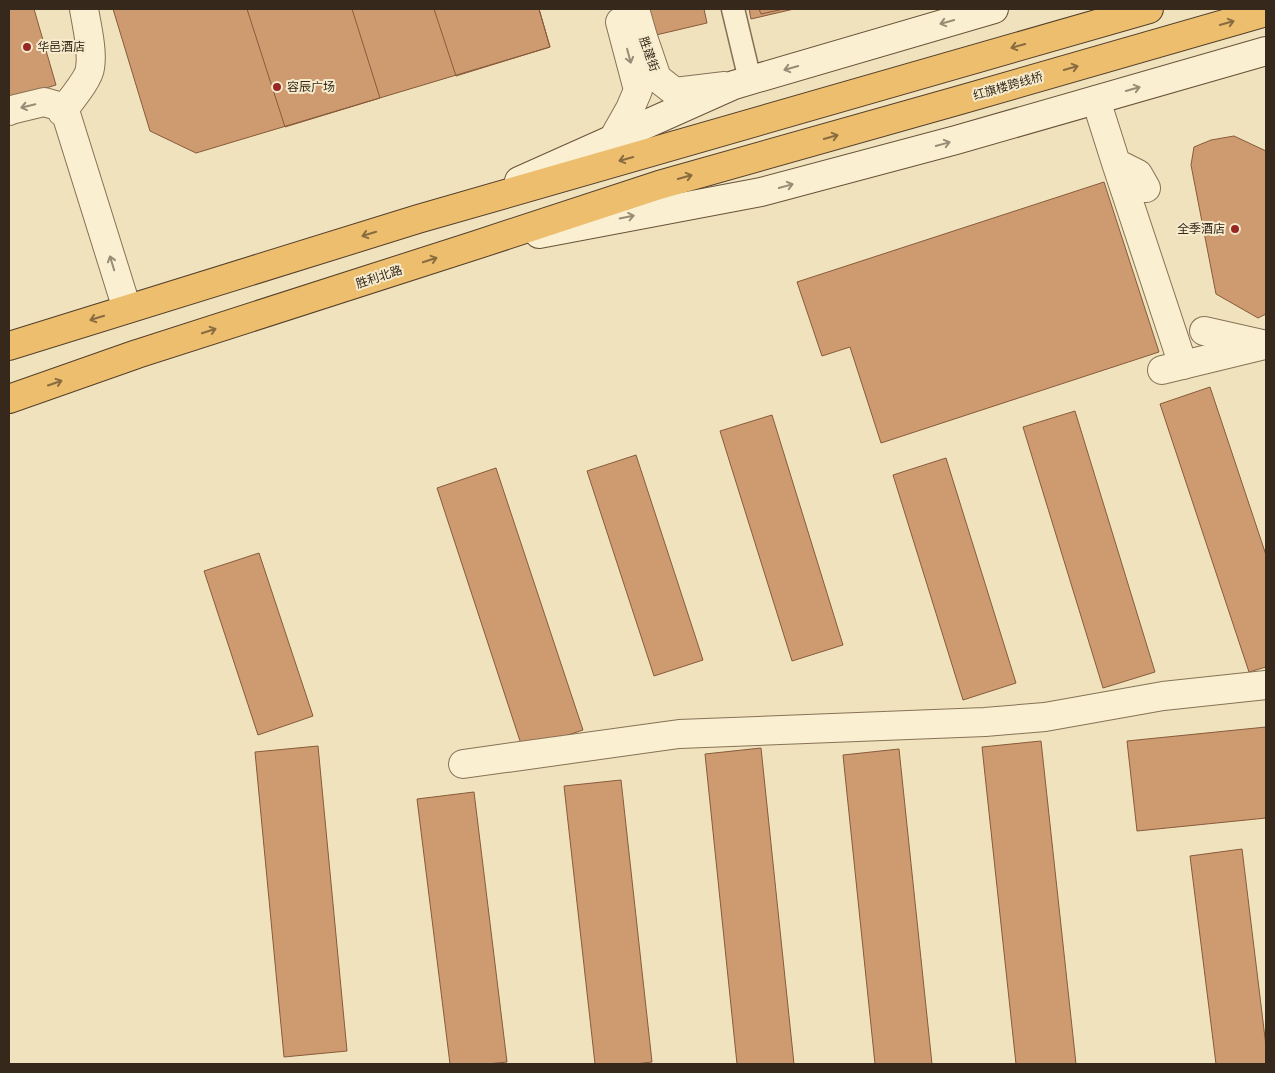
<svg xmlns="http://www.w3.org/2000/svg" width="1275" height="1073" font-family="Georgia,'Noto Sans SC',serif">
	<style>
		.building { fill: #ce9b71; stroke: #875b3b }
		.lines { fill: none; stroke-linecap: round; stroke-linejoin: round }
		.pedestrian-casing { stroke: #877256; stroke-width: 25 }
		.minor-casing { stroke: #877256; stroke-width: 30 }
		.tertiary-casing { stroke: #877256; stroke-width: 30 }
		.secondary-casing { stroke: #695239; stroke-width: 30 }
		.trunk-casing { stroke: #543f2b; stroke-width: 30 }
		.pedestrian { stroke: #faefd0; stroke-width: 22 }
		.minor { stroke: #faefd0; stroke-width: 28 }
		.tertiary { stroke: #faefd0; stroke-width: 28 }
		.secondary { stroke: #faefd0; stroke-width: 28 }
		.trunk { stroke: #ecbe6e; stroke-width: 28 }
		.oneway { stroke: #988c76 }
		.oneway2 { stroke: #886c40 }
		.poi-dot { fill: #982724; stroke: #f6ebcd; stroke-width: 2 }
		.labels { text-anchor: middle; stroke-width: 4; stroke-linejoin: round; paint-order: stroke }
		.poi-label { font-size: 12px; fill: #36291b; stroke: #f6ebcd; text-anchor: start }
		.street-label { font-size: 12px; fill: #36291b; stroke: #f6ebcd }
	</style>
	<rect width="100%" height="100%" fill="#efe2bd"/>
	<path class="building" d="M9,9H34L56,85L9,99Z
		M113,9H539L550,47L196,153L150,131Z
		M247,9H352L380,98L285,127Z
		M434,9H539L550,47L456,76Z
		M649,9H704L707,23L656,35Z
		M749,9H794L751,19Z
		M759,9H784L761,14Z
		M1234,136L1266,151V314L1258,318L1216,294L1191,165L1194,147L1211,140Z
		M1104,182L1159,352L881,443L850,347L822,356L797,282Z
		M1210,387L1266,555V667L1249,672L1160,404Z
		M1075,411L1155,672L1103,688L1023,427Z
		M772,415L843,645L792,661L720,431Z
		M636,455L703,660L654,676L587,471Z
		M946,458L1016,683L963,700L893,475Z
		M496,468L583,730L523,750L437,488Z
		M259,553L313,716L258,735L204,571Z
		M1266,727V818L1137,831L1127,741Z
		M1041,741L1076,1064H1016L982,747Z
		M318,746L347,1051L284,1057L255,752Z
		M761,748L794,1064H737L705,754Z
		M899,749L932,1064H875L843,755Z
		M621,780L652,1062L635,1064H595L564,786Z
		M474,792L507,1062L487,1064H450L417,799Z
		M1242,849L1266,1046V1064H1216L1190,856Z"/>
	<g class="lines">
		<defs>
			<path id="pedestrian" d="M733,9L750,80"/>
			<path id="minor" d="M1162,370L1265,345
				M463,764L679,734L985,722L1045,717L1163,696L1266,685"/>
			<path id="tertiary" d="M635,9L643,37L657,78L675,92L725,86
				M1096,100L1116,163L1183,365
				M9,111L11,110L44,102L58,106L67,117L127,309
				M62,112C69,102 89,79 90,68C93,51 87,27 84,9
				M613,139L630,109L638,90L620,22
				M1116,163L1138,174L1146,188
				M1204,331L1266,345"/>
			<path id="secondary" d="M519,181L734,85L994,9
				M539,234L761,192L956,140L1266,51"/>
			<path id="trunk" d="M9,346L418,219L1149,9
				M9,399L137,354L476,245L659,185L960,100L1266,12"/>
		</defs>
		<use href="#pedestrian" class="pedestrian-casing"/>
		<use href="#minor" class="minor-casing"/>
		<use href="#tertiary" class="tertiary-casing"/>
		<use href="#secondary" class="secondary-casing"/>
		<use href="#trunk" class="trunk-casing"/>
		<use href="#pedestrian" class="pedestrian"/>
		<use href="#minor" class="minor"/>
		<use href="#tertiary" class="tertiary"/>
		<use href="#secondary" class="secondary"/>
		<use href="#trunk" class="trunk"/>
	</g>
	<defs><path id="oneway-shaft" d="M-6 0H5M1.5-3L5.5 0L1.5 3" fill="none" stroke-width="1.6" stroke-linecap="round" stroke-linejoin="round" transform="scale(1.25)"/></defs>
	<g class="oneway">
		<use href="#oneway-shaft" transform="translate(947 22) rotate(164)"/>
		<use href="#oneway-shaft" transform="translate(629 56) rotate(75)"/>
		<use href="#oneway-shaft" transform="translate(791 68) rotate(164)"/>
		<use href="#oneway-shaft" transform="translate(1133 89) rotate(-16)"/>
		<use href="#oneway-shaft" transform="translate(28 106) rotate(167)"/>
		<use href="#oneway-shaft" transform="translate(943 144) rotate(-15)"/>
		<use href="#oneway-shaft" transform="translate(786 186) rotate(-15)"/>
		<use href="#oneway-shaft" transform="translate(627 217) rotate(-11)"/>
		<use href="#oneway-shaft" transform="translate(112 263) rotate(-107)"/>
	</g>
	<g class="oneway2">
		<use href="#oneway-shaft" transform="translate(1227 23) rotate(-16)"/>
		<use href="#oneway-shaft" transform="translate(1018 46) rotate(164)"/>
		<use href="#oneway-shaft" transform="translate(1071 68) rotate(-16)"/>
		<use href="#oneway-shaft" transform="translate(831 137) rotate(-16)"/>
		<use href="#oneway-shaft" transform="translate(626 159) rotate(164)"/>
		<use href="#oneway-shaft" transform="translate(685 177) rotate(-16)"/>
		<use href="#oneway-shaft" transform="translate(369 234) rotate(163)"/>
		<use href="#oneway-shaft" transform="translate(430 260) rotate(-18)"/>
		<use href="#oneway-shaft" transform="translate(97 318) rotate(163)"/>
		<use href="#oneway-shaft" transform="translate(209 331) rotate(-18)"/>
		<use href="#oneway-shaft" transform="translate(55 383) rotate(-19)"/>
	</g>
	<g class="poi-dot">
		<circle cx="27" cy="47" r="5"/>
		<circle cx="277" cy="87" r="5"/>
		<circle cx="1235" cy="229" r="5"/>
	</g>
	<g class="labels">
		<g class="poi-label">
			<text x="37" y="51">华邑酒店</text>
			<text x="287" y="91">容辰广场</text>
			<text x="1225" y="233" text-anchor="end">全季酒店</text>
		</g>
		<g class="street-label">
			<text transform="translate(649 54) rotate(71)" y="4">胜建街</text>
			<text transform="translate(1008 86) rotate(-16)" y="4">红旗楼跨线桥</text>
			<text transform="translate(379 277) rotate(-18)" y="4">胜利北路</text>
		</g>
	</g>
	<rect width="1275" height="1073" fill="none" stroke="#36291b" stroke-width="20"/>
</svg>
